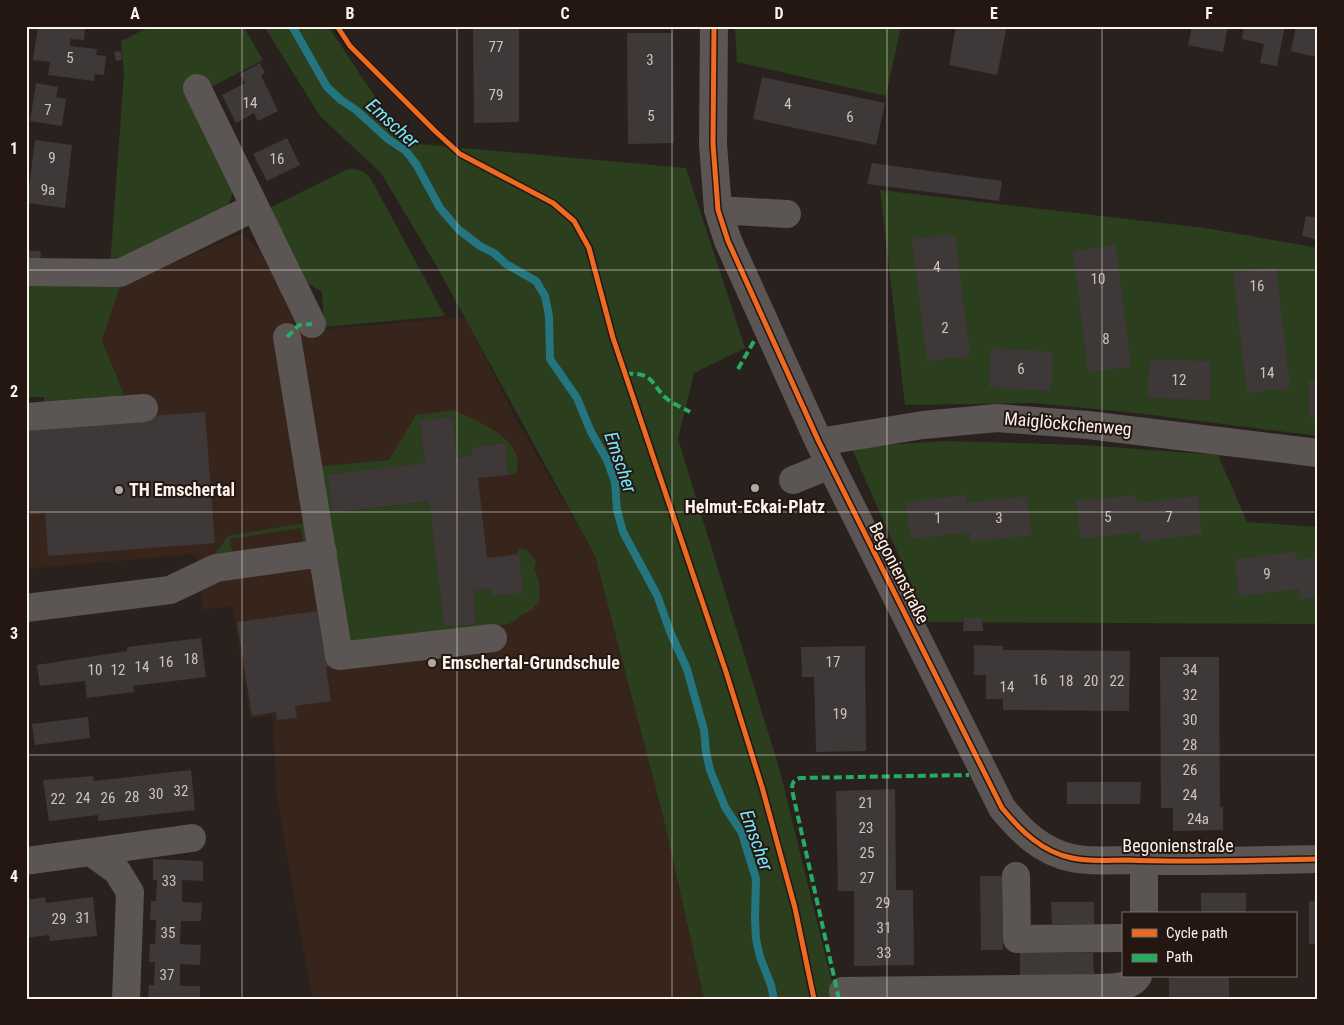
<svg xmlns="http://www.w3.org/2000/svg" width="1344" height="1025" font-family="'Roboto Condensed',sans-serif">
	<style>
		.built { fill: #37241b }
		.green { fill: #2b3e1e }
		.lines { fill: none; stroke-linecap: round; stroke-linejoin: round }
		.stream { stroke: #247580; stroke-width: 8 }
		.building { fill: #3e3838 }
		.minor { stroke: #5b5653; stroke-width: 28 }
		.quiet { stroke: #26ab63; stroke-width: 4; stroke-dasharray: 8 4; stroke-linecap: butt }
		.cycleway-casing { stroke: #241610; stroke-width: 8 }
		.cycleway { stroke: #ed6a23; stroke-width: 5 }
		.grid { fill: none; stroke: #fcf2ed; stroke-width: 1; stroke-opacity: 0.55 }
		.poi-dot { fill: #b2a9a5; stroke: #241610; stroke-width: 2 }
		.labels { text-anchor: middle; stroke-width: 4; stroke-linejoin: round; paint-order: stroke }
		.number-label { font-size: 15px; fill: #ccc4c0 }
		.street-label { font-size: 18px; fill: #fcf2ed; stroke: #241610 }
		.poi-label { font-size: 18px; font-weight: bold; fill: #fcf2ed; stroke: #241610; text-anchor: start }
		.water-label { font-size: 19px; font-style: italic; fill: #75e9fb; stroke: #241610 }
		.neatline { fill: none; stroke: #fcf2ed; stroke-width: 2 }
		.grid-label { font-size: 16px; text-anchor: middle; font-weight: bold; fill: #fcf2ed }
	</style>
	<rect width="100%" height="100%" fill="#29211e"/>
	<path class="built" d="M242,233L264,255L305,331L465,317L518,423L595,556L664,820L704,999H312L276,792L273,716L250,718L232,606L203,610L196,554L26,569V422L132,413L102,340L120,286Z"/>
	<path class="green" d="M151,26H243L263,60L209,88L203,75L185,85L232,184V195L228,206L110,266L124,74L121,41Z
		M264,26H328L379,103L419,144L686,168L745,348L694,373L678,439L780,771L836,999H704L664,820L595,556L436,265L381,173L320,116Z
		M742,26H901L886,96L737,62L735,28Z
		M348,169C359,169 364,170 371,179L445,316L324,327L322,292L301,279L269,208Z
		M880,190L1205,228L1318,248V436L1128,412L1032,403L905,405Z
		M26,284L120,286L102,340L124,394L95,405L44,407V397H26Z
		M454,410C479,423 527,438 516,474L508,475L504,443L473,447V455L457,457L452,417L420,421L425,463L333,513L429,501L444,627L476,623L473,590L490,588L492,596L523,593L517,549H526L536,561L534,569L539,581L540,601L530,611L521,615L516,620L509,624L500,625L494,632L344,649L319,469L323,466L389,460L416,415Z
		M945,441L1084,445L1218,455L1247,522L1318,527V624L928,622L851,447Z
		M309,522L312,540L303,542L301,528L230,539L233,557L213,556L228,536Z"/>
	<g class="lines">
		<path class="stream" d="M292,26L327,87L341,100L356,110L388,139L406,151L416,164L440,208L459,230L480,246L494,253L506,264L536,281L545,296L549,316L550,359L577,398L591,432L607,460L615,482L617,510L623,532L657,595L671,634L687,669L704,730L706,752L710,770L725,807L742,833L748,853L756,879L755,918L756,939L760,957L771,985L774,999"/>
	</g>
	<path class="building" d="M38,26H85L84,40L70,39V46L97,49L96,55L106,56L104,75L95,74L94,81L48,75L50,62L33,60Z
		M473,26H519V122L474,123Z
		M956,26H1007L997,75L949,65Z
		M1192,26H1228L1223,52L1188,45Z
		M1244,26H1285L1277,66L1260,63L1264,44L1242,39Z
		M1296,26H1318V63L1315,62L1316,57L1291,51Z
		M627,33H673L674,143L628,144Z
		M121,51L122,60L116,61L114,52Z
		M260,63L265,73L261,75L278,111L258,121L254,113L236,123L222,95L245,83L240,74Z
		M762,77L885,103L876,145L753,119Z
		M36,83L58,87L56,97L66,99L62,126L30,121Z
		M287,138L300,165L267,181L253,154Z
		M35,140L72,145L65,208L27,203Z
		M872,163L1002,181L999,201L867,184Z
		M1306,216L1318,218V240L1302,236Z
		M955,234L970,356L927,361L912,239Z
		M1116,245L1131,367L1088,372L1073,251Z
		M26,251H41L40,263H26Z
		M1276,267L1290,388L1247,393L1233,272Z
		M991,348L1053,352L1051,391L989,387Z
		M1149,360L1211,361L1210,400L1148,398Z
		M1309,379H1318V418H1309Z
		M205,412L215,543L48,556L45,513L30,515L26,467V425Z
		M452,417L457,457L473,455L472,447L505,443L508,475L478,478L487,558L519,554L523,593L491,596L490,588L473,590L476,624L444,627L429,501L333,513L328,475L425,463L420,421Z
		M965,495L966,503L1027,496L1032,535L971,542L970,532L910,539L906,502Z
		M1136,495L1137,503L1198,496L1202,534L1141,542L1140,532L1081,539L1076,501Z
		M1295,552L1296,560L1318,557V597L1300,599L1299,589L1239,596L1235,559Z
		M317,611L323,647L331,645L334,665L326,667L331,701L295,706L297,718L277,720L276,712L252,716L237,622Z
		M964,618H982L983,631H963Z
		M201,638L206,677L133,686L134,692L87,698L85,681L40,686L37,665L127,651V647Z
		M974,645L1003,646V650L1130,651L1129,711L1003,710V699H986V675H974Z
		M865,646L866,751L816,752L814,677H802L801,647Z
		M1160,657H1219L1220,807H1223V830L1173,831V808H1161Z
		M88,717L90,738L35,745L32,724Z
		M191,770L195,810L98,821V815L49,821L43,780L93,776L94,781Z
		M1067,782H1141L1140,804H1067Z
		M895,789L896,890H913L914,965L854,966V891H838L836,791Z
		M153,859L203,861V881L182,880V902L202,903L201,921H181L180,944L201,945L200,965L180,964V986H200V999H148L149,985H154L155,962H149L150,944H155L156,920H150L151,901H156L157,880H153Z
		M980,876H1002L1003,950H981Z
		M1201,893H1246V914H1201Z
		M45,897L46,903L93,897L97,936L50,941L49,935L26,938V900Z
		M1309,901H1318V944H1309Z
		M1051,902H1094V924H1052Z
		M1020,953H1093L1094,975H1020Z
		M1169,976H1229V999H1169Z"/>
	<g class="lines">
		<path class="minor" d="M714,26L713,144L718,210L728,241L819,442L1002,808C1021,831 1042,852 1072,858C1088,862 1110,860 1126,860C1190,863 1254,860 1318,859
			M197,88L312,324
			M718,210L787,214
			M26,272L120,273L255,207
			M287,337L339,656L493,638
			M26,417L144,408
			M819,442L923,425L997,418L1088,425L1318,453
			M793,480L830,465
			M26,608L170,590L216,568L323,553
			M92,853L117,871L130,892L126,999
			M26,861L192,838
			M1016,876L1017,939L1123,938
			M1144,914V861
			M843,991L1097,988C1111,987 1130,989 1138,976"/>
		<path class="quiet" d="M287,337L299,325L312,324
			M738,369L754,341
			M625,374C654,372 649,382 666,398C672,404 682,407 690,412
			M839,999L792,790C792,783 793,780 800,778L969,775"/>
		<defs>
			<path id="cycleway" d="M337,26L350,46L434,130L460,154L553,203L574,221L589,248L613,338L726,672L762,787L795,908L814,999
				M714,26L713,144L718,210L728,241L819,442L1002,808C1021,831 1042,852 1072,858C1088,862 1110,860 1126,860C1190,863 1254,860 1318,859"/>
		</defs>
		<use href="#cycleway" class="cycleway-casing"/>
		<use href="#cycleway" class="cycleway"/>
	</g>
	<path class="grid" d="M242,26V999M457,26V999M672,26V999M887,26V999M1102,26V999M26,270H1318M26,512H1318M26,755H1318"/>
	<g class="poi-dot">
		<circle cx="755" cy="488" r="5"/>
		<circle cx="119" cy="490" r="5"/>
		<circle cx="432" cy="663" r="5"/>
	</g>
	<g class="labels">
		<g class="number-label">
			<text x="496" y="52">77</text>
			<text x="70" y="63">5</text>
			<text x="650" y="65">3</text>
			<text x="496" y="100">79</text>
			<text x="250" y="108">14</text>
			<text x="788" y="109">4</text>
			<text x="48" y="115">7</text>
			<text x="651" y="121">5</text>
			<text x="850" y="122">6</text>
			<text x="52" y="163">9</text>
			<text x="277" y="164">16</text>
			<text x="48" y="195">9a</text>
			<text x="937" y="272">4</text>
			<text x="1098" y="284">10</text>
			<text x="1257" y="291">16</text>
			<text x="945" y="333">2</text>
			<text x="1106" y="344">8</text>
			<text x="1021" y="374">6</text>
			<text x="1267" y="378">14</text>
			<text x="1179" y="385">12</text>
			<text x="1108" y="522">5</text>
			<text x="1169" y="522">7</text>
			<text x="938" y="523">1</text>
			<text x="999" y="523">3</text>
			<text x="1267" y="579">9</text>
			<text x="191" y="664">18</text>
			<text x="166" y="667">16</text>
			<text x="833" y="667">17</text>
			<text x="142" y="672">14</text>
			<text x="95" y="675">10</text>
			<text x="118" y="675">12</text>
			<text x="1190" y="675">34</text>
			<text x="1040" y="685">16</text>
			<text x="1066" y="686">18</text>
			<text x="1091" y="686">20</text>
			<text x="1117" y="686">22</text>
			<text x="1007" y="692">14</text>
			<text x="1190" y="700">32</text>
			<text x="840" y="719">19</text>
			<text x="1190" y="725">30</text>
			<text x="1190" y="750">28</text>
			<text x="1190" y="775">26</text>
			<text x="181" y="796">32</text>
			<text x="156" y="799">30</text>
			<text x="1190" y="800">24</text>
			<text x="132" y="802">28</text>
			<text x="83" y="803">24</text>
			<text x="108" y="803">26</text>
			<text x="58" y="804">22</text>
			<text x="866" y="808">21</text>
			<text x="1198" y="824">24a</text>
			<text x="866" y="833">23</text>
			<text x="867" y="858">25</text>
			<text x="867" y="883">27</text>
			<text x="169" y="886">33</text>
			<text x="883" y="908">29</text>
			<text x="83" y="923">31</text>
			<text x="59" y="924">29</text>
			<text x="884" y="933">31</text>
			<text x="168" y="938">35</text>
			<text x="884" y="958">33</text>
			<text x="167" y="980">37</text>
		</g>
		<g class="street-label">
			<text transform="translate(1068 424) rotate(5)" y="6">Maiglöckchenweg</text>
			<text transform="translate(899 573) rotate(63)" y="6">Begonienstraße</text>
			<text x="1178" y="852">Begonienstraße</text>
		</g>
		<g class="poi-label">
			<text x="129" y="496">TH Emschertal</text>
			<text x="755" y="513" text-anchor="middle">Helmut-Eckai-Platz</text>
			<text x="442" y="669">Emschertal-Grundschule</text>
		</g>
		<g class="water-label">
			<text transform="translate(393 123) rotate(42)" y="7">Emscher</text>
			<text transform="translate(621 462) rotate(71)" y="7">Emscher</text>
			<text transform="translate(757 840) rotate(70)" y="7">Emscher</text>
		</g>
	</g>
	<rect width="1344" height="1025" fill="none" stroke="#241610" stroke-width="55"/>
	<rect x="1122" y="912" width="175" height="65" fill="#241610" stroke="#7a6e68"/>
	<rect x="1132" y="929" width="25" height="8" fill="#ed6a23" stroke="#7a6e68"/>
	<text x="1166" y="938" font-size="15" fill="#fcf2ed">Cycle path</text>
	<rect x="1132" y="954" width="25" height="8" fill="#26ab63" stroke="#7a6e68"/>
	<text x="1166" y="962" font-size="15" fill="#fcf2ed">Path</text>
	<rect x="28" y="28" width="1288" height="970" class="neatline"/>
	<g class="grid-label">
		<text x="135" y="19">A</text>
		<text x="350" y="19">B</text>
		<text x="565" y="19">C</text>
		<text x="779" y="19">D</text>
		<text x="994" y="19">E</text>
		<text x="1209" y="19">F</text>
		<text x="14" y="154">1</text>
		<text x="14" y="397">2</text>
		<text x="14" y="639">3</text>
		<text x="14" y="882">4</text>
	</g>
</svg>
